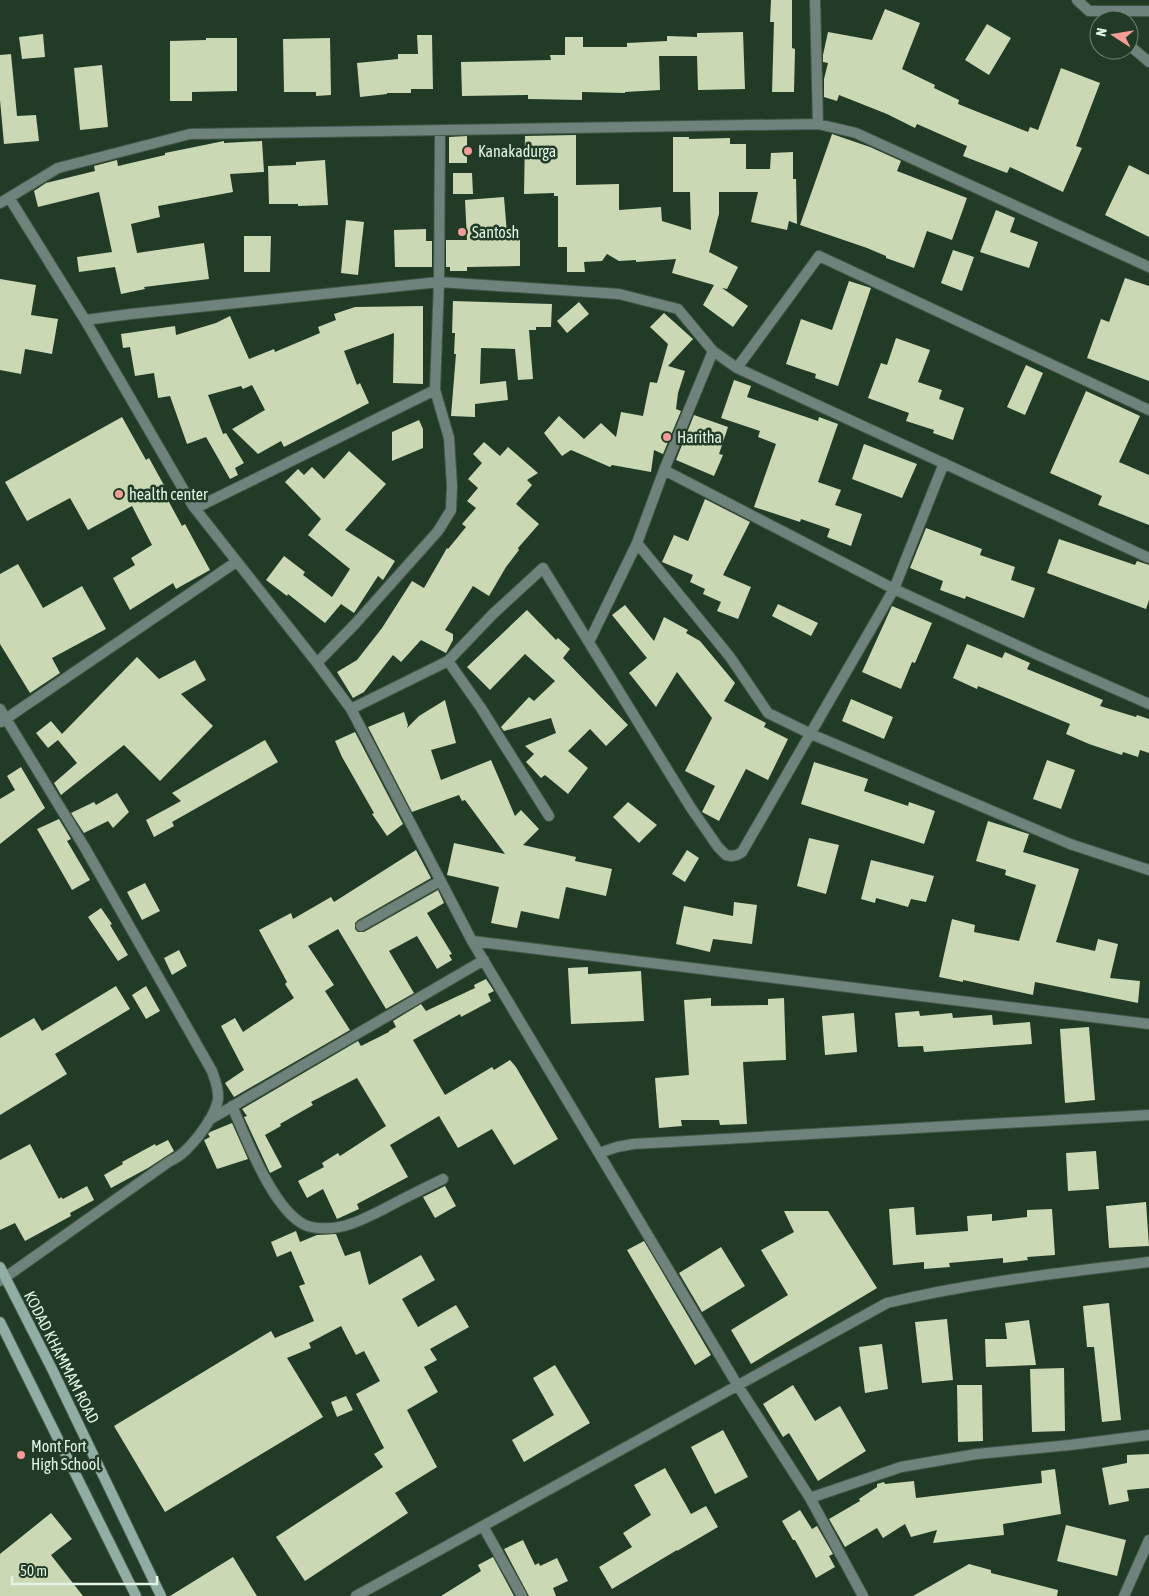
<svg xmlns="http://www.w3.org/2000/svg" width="1149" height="1596" font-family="'Asap Condensed',sans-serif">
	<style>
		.building { fill: #cbd8b4 }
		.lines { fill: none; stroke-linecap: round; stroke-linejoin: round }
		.street-casing { stroke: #405845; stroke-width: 12 }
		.secondary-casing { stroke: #405845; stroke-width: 12 }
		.street { stroke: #70827c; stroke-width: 10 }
		.secondary { stroke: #91ada4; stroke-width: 10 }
		.poi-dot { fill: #f59b98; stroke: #213b26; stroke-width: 2 }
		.labels { text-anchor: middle; stroke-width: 5; stroke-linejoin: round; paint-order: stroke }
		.poi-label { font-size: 16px; fill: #e3f3e5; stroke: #213b26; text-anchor: start }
		.street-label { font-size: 16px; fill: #e3f3e5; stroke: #213b26 }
	</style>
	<rect width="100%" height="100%" fill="#213b26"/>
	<path class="building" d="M771,0H792V48L795,49L794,92H772L774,22H770Z
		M885,9L920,23L902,69L935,85L934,88L959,100L958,104L1028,132L1030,127L1038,130L1061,68L1100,83L1076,146L1082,148L1063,192L1010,167L1007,173L963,156L967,146L917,124L915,128L887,114L839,95L837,101L824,97V79L828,63L823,62V55L828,32L872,40Z
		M987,24L1011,38L989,75L965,60Z
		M743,32L745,89L698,90L697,56H659L660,90L625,92V93L582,92V100L528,99V95L462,96L461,62L551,60L550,55H565V37H583V47H627V43L667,41V36L697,37V33Z
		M43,34L45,57L22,59L19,37Z
		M417,35H432L433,89H411V93H387V94L360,97L357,63L398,59V54H418Z
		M206,38H237V91L192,92V101H170V41L206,40Z
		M330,38L331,95L316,96V92H284L283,39Z
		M11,54L17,116L36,115L39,141L4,144L0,100V55Z
		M102,65L108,127L80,130L74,68Z
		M832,134L870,147L901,161L897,171L967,198L952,240L927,231L914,268L886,258V256L867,248L800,225Z
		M576,135V185L619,184V210L661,207L662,221L691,230L690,192H673V137H689V139L730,138V144H746V169H770L771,153L793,152V179H796L797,224L789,221L787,230L751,222L758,192H719V214L709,252L738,267L727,289L722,288L748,306L733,327L703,305L714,285L672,273L676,259L636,262V260L619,261L607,254L602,261L584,262L585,272H567V247H558V196H554V193L524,194L525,136Z
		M467,136V163H449V137Z
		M224,141V143L262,141L264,172L230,174L233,192L158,206L160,217L131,224L137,253L204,243L209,279L144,287L145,289L121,294L115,267L79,272L77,257L112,252L99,192L38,207L34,191L46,183L95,171L94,166L117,160L118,166L165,155V153Z
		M325,160L328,205L298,206V204H269L268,166L296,165V162Z
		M1129,165L1149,175V237L1105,215Z
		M453,173H472L473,194H453Z
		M504,197L507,234L520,233V266L467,267V271H450V267H446V240H467L465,200Z
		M996,210L1015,218L1010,232L1038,242L1029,268L980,252Z
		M346,220L364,222L358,275L341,273Z
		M426,229V241H432V267H395L394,230Z
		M244,236H271L270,272H244Z
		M953,250L974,257L962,291L941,283Z
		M1125,278L1149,286V381L1087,358L1101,319L1109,322Z
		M0,279L36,285L31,315L58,319L52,354L25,349L21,374L0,370Z
		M849,281L871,288L838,386L815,378L816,374L786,364L801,319L832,330Z
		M453,301L552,304L551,327H536V330H529L533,379L518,380L515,349L481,348L480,384L506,381L508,400L475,404V417L451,416L456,354H454L455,333H452Z
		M579,302L589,314L567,333L557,321Z
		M423,306V384L393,383L394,333L344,351L357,385L360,383L369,403L284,447L281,441L258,454L232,429L265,410L252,385L243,389L241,386L208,395L223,434L226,433L244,463L235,468L238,475L230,479L206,437L187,444L170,396L158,398L154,373L135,376L130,347L123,348L121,334L175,326L176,335L216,323L230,316L249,359L274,349L275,352L320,333L318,327L336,320L334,314L355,307Z
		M664,313L693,339L668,366L685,371L678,393L676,409L681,411L663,454L654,450L651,472L612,465L610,467L571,450L562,456L544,433L559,416L584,439L601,423L616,437L621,412L643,416L650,382L657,383L668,344L650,327Z
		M896,338L930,350L918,382L942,390L939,399L964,408L953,440L933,433L934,430L906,421L909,413L868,398L881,363L887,365Z
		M1026,365L1043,373L1025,415L1007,407Z
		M734,380L751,386L747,397L818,421L819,417L838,424L818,482L841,490L835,505L862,514L851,546L827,537L830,529L801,519L800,522L754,507L776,444L758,437L760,431L721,418Z
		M1086,391L1140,416L1119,462L1149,475V525L1098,505L1102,496L1050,473Z
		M694,415L728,427L719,454L723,455L714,476L676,460Z
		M122,417L146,460L149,458L165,487L162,489L182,526L185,524L210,570L176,589L173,583L130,610L113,578L135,565L131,558L152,545L132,506L88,530L70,498L27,521L5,482Z
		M419,420L423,429V448L392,461V432Z
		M484,442L500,456L508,447L538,473L527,480L532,485L516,504L539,524L518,548L519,550L506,567L489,596L473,586L445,630L453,634V640L446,653L421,640L401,662L393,655L364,692L353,698L337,672L357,660L382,628L412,581L424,588L447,548L448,549L466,527L462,524L476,508L467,501L478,488L468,479L482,463L473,454Z
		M864,444L917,464L902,498L852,479Z
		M349,451L386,484L345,530L395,561L383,580L378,576L354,613L341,604L325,623L288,594L287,596L266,580L284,556L305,572L303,575L332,597L350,569L308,535L321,519L285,482L298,469L304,475L312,467L324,479Z
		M705,499L750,522L723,575L751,587L738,619L717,611L721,602L703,594L705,589L690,582L693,575L662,562L674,535L688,541Z
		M926,528L982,549L980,555L1015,567L1011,580L1035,588L1024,618L966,596L965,599L940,590L943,581L910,568Z
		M1059,539L1135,565L1137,561L1149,565V600L1146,609L1047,573Z
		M18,564L43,608L82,586L106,629L52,658L60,673L30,693L0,644V574Z
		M778,604L818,623L811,636L772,616Z
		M625,605L654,641L664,617L688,630L686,633L700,641L735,683L724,701L766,723L764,727L788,739L768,780L746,769L719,821L702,812L715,786L685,771L712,718L677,672L656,707L629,673L647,658L612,615Z
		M892,606L932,623L915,663L912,662L901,689L862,672Z
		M527,610L556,640L558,638L570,649L563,658L628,725L606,746L590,729L568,751L588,768L568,794L545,775L541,778L526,762L534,754L525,746L556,733L551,718L504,731L501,727L529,697L534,701L555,681L525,654L490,690L467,667Z
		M967,644L1002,658L1005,652L1030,663L1027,669L1103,700L1100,706L1136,717L1137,715L1149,719V753L1140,750L1138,757L1123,752L1122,755L1089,744L1066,734L1070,724L978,686L977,689L953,678Z
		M137,657L159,679L195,660L206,680L181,694L213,726L160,781L124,745L61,795L54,783L77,763L58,740L48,748L36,733L51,721L62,734Z
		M851,699L893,717L884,739L842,721Z
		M445,700L456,743L431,750L441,780L491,760L515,816L521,810L539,829L523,845L576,857L575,861L612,869L606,896L566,887L559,919L521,911L517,928L491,923L499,887L447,875L454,843L505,854L465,800L462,801L459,795L412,812L368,727L404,712L408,725L407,728L419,716Z
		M355,732L403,824L387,836L372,814L374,813L342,757L335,741Z
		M265,740L278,762L172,822L174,826L154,837L146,820L181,801L172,793Z
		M1047,760L1075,770L1061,809L1033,799Z
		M814,762L868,779L864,791L908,806L909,802L935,811L924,844L801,804Z
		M21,767L45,808L0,844V799L15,790L7,776Z
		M117,793L129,812L113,828L108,821L84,833L71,813L94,802L96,805Z
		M628,802L657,825L639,843L613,817Z
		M59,819L71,839L67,841L90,880L72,890L37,829Z
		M988,821L1029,834L1023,852L1079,869L1056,942L1095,951L1098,939L1118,944L1110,978L1140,981L1138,1003L1035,982L1033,995L963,980V982L939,977L952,919L975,925L974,932L1019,941L1036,885L1005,875L1006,870L976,861Z
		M809,838L839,845L826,894L797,886Z
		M416,850L431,878L358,920L355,923V929L358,932H364L438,890L444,903L427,913L452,954L449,955L452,960L437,969L417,936L389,951L414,993L386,1009L338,929L308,946L334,985L325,991L350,1030L234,1097L225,1083L244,1070L221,1026L235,1018L243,1032L294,998L285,984L287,982L259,930L291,913L293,919L331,897L334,902Z
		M687,850L699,858L685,882L672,874Z
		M871,860L934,876L926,902L911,899L908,907L876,898L875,903L861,899Z
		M145,883L160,911L142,920L127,892Z
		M734,902L757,905L752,944L713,939L710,952L676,944L684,906L733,916Z
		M101,908L112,924L110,925L128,955L118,961L88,917Z
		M179,950L187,966L172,975L164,958Z
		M588,967V974L641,971L644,1021L571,1024L568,968Z
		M486,979L494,991L488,994L491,1001L461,1017L460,1014L413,1040L445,1095L492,1067L494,1070L510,1060L516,1067L558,1139L514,1165L492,1129L458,1148L439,1116L390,1145L408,1177L357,1204L359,1209L337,1219L323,1189L307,1198L298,1181L324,1167L322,1163L338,1153L340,1156L386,1126L357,1078L311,1102L313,1105L280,1124L281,1126L265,1135L282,1167L270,1173L244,1117L247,1116L242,1109L358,1041L361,1046L389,1032V1031L396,1027L393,1021L421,1004L426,1011L475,988L474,985Z
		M116,986L130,1009L55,1054L67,1074L0,1115V1038L34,1018L42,1031Z
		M146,986L160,1011L146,1019L132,995Z
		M711,998V1006L768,1005V999L784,998L786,1060L743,1062L747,1124L720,1125L719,1120H681L682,1126L659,1128L655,1078L689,1075L684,1000Z
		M919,1011L920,1016L952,1013L953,1018L992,1015L993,1025L1030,1022L1032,1044L924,1052L923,1046L898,1047L895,1013Z
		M854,1013L857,1052L825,1055L822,1016Z
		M1089,1027L1095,1100L1065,1103L1060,1029Z
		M232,1123L248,1159L217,1169L204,1140L210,1137L208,1134L210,1132Z
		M168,1140L174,1151L148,1168L111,1188L104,1175L123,1164L122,1162L155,1144L156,1146Z
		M30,1144L59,1199L61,1197L63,1199L87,1186L94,1200L70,1213L71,1216L25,1241L15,1223L0,1230V1160Z
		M1096,1151L1099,1189L1068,1191L1066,1153Z
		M445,1186L456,1206L435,1218L423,1197Z
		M1146,1202L1149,1246L1109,1248L1106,1206Z
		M914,1207L916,1235L968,1231L967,1216L992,1214V1221L1027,1217V1210L1052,1209L1055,1255L1027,1257L1028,1260L1003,1263V1258L949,1263L950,1267L924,1269V1262L893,1265L889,1209Z
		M784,1211H828L877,1288L751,1364L731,1330L788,1295L761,1250L794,1232Z
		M296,1231L300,1242L317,1235L336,1234L345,1256L360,1251L369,1285L421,1255L435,1280L402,1299L418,1327L456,1305L469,1327L430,1349L437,1360L424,1367L438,1392L407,1410L437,1467L395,1493L408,1513L305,1581L276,1537L383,1467L374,1454L384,1448L356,1394L380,1381L364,1351L356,1355L341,1326L309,1343L311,1348L287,1358L323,1417L165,1512L114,1426L271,1331L275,1338L314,1321L299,1286L305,1284L291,1251L277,1257L271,1242Z
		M644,1241L711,1355L695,1365L627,1250Z
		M721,1247L745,1286L702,1312L679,1273Z
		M1109,1303L1121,1420L1102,1422L1094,1347H1087L1083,1306Z
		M947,1319L953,1380L922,1383L915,1322Z
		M1029,1320L1036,1365L986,1367L985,1339H1007L1005,1323Z
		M882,1344L888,1389L865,1393L859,1347Z
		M555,1365L590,1423L524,1462L512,1440L554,1415L533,1378Z
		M1064,1368L1065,1431L1032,1432L1030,1369Z
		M793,1385L815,1421L840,1406L866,1451L818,1481L789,1433L783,1437L763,1404Z
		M957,1385H982L983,1441L958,1442Z
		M346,1396L353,1410L337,1417L331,1402Z
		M723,1430L748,1477L715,1494L691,1447Z
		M1149,1454V1488L1127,1490L1129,1501L1109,1505L1102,1468L1127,1463V1455Z
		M665,1468L691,1514L706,1506L718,1527L677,1551V1550L612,1589L599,1567L632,1547L623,1533L651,1515L634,1485Z
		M1055,1469L1061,1514L1003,1524L1004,1535L933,1543L937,1530L911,1537L905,1524L883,1538L877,1528L845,1547L829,1519L860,1501L859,1499L877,1487V1484L884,1482L885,1484L914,1481L916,1498L1042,1483L1041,1471Z
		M800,1510L812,1529L817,1526L833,1554L829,1556L835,1567L816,1578L795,1540H793L782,1521Z
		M51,1513L72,1539L51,1555L83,1596H0V1554Z
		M1066,1525L1126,1540L1117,1576L1057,1561Z
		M523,1540L535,1565L539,1563L540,1566L557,1558L568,1581L553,1588L556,1596H529L504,1549Z
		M233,1557L257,1596H170Z
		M493,1557L514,1596H441L481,1571L478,1565Z
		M969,1564L991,1570V1573L1058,1590L1057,1596H913Z"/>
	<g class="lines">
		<defs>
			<path id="street" d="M815,0L818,124
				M1077,0L1089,11H1149
				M1129,45L1149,62
				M440,131L439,282L619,294L678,309L713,351L737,368L1149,558
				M10,199L85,320L193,506L317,663L351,709L472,941L738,1386L810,1498L863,1596
				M0,203L58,168L190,134L818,124L856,133L1149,267
				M85,320L131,314L439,282L435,390L202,505L193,506
				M713,351L664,470L637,543L730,657L768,713L811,734L1070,844L1149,870
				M737,368L819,256L1149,410
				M664,470L894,589L1038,655L1149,704
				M589,642L637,543
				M448,661L481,708L549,816
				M317,663L355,624L438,531L451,510L452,486L449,438L435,390
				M0,709L85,848L212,1071C215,1080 219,1089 218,1099C215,1118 188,1154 170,1161L0,1281
				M351,709L448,661L493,614L543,568L691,808L718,847L726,855L731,856L737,855L742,852L894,589L944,463
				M1,722L236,562
				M361,926L440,881
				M472,941L1149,1024
				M232,1106C246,1138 273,1210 305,1225C314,1229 330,1229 339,1227C354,1225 369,1216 382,1210C402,1199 423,1189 443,1179
				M209,1120L484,960
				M599,1153L617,1147L633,1144L1149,1115
				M810,1498L901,1467L977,1454L1070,1445L1149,1435
				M483,1526L522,1596
				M356,1596L887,1303C973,1282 1061,1273 1149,1262
				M1124,1596L1149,1540"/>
			<path id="secondary" d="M0,1267L52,1369L161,1596
				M0,1322L136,1596"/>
		</defs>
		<use href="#street" class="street-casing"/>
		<use href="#secondary" class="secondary-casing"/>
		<use href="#street" class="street"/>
		<use href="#secondary" class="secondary"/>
	</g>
	<g class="poi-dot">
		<circle cx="468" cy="151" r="5"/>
		<circle cx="462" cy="232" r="5"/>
		<circle cx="667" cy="437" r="5"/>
		<circle cx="119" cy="494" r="5"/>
		<circle cx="21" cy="1455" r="5"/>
	</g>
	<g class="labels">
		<g class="poi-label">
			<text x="478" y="157">Kanakadurga</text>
			<text x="472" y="238">Santosh</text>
			<text x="677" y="443">Haritha</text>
			<text x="129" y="500">health center</text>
			<text x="31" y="1452">Mont Fort<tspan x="31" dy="18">High School</tspan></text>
		</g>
		<g class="street-label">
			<text transform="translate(62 1357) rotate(63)" y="6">KODAD KHAMMAM ROAD</text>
		</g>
	</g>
	<g transform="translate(1114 35) rotate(282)"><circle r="24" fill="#213b26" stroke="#6f8572"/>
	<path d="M0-4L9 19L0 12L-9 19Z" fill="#f59b98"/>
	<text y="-8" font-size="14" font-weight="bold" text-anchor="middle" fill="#e3f3e5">N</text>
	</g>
	<path d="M12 1576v8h145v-8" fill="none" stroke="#e3f3e5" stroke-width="2.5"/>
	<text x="20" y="1576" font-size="15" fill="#e3f3e5" stroke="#213b26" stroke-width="4" paint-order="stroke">50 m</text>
</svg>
